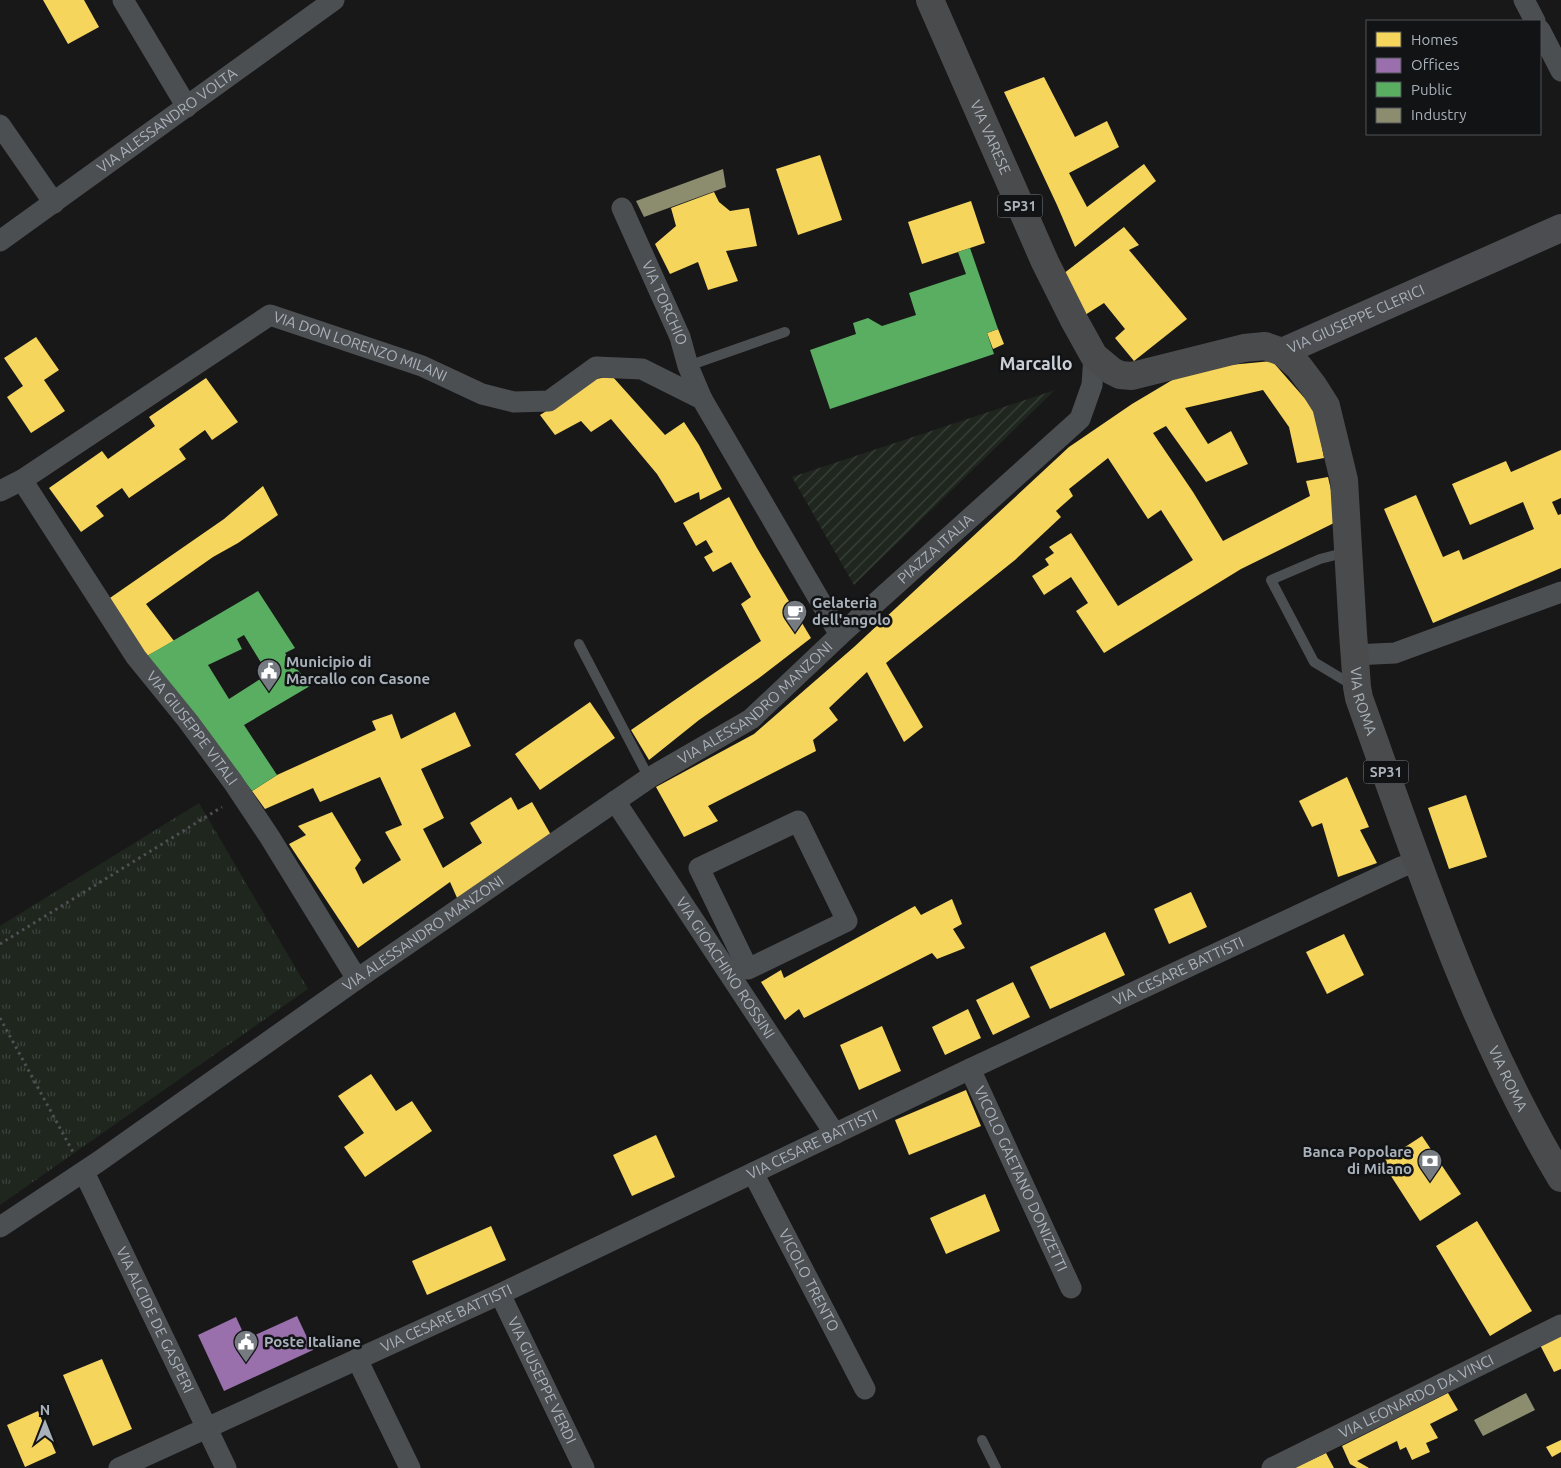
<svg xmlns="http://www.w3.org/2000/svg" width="1561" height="1468" font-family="Ubuntu,sans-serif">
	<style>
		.park { fill: url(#park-tufts) }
		.garden { fill: url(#garden-furrows) }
		.homes { fill: #f6d55c }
		.offices { fill: #9970ab }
		.public { fill: #5aae61; fill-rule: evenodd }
		.industry { fill: #8c8c6e }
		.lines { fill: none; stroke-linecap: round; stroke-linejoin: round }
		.path { stroke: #4e5053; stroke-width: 3; stroke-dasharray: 2.5 4; stroke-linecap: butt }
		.lane { stroke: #4c4f52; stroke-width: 10 }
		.street { stroke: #4c4f52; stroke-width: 21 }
		.secondary { stroke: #4b4d50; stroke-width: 28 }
		.primary { stroke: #4a4b4d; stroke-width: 28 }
		.labels { text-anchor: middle; stroke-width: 5; stroke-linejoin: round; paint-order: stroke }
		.shield { fill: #121315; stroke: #7c8288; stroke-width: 1 }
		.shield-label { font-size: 14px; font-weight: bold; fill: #a9b1ba }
		.street-label { font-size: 15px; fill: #a9b1ba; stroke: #121315 }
		.poi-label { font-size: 15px; font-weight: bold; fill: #a9b1ba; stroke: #121315; text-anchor: start }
		.quarter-label { font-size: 18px; font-weight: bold; fill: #cacfd6; stroke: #121315 }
	</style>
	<defs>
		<pattern id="park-tufts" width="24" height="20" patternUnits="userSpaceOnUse" patternTransform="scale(1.25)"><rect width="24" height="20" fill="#1e261e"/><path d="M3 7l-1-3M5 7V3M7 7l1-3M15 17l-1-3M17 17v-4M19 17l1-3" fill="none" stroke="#3c433d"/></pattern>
		<pattern id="garden-furrows" width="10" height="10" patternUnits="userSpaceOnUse" patternTransform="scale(1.25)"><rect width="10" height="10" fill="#1e261e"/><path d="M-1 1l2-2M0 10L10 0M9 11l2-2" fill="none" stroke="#3c433d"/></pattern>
	</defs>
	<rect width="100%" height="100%" fill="#181819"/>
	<path class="park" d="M199,803L308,989L0,1205V926Z"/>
	<path class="garden" d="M1055,390L854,585L792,477Z"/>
	<path class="homes" d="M43,0H84L99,27L68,44Z
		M1044,77L1075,137L1107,121L1119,147L1069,173L1087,207L1144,164L1156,181L1075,247L1057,205L1004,92Z
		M820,155L842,220L798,235L776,169Z
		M714,192L719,202L730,211L749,208L757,246L726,251L738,281L708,290L698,262L670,274L655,244L676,226L671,208Z
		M971,201L985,243L922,264L908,222Z
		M1124,227L1139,245L1129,250L1187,319L1134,361L1115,338L1125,329L1104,303L1085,315L1063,274Z
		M998,329L1004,344L993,349L987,333Z
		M36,337L59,370L44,380L65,411L31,433L7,397L23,386L4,358Z
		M1272,361L1315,410L1324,458L1297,463L1289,427L1263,390L1185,408L1208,444L1231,431L1248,464L1206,482L1166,426L1153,433L1193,492L1223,541L1310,496L1306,481L1328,477L1338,521L1241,569L1104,653L1076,611L1088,603L1071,577L1044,595L1032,576L1049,565L1045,559L1054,553L1049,547L1071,533L1118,606L1193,560L1161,510L1148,519L1108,458L1069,489L1073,496L1056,511L1061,517L1015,560L886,663L923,727L904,742L867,672L829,708L838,720L813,740L816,751L708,806L718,821L684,837L656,787L754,734L854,647L1069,447L1132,404L1179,376L1219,366Z
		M612,376L665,435L684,422L699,445L722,489L700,500L699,492L675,503L657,474L611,419L591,432L581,421L555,435L540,415L574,394L591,380Z
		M206,378L238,422L212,440L205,430L179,449L186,459L129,498L122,488L96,506L104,516L81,532L49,488L102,451L108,459L155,426L149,417Z
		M1561,450V498L1552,502L1558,515L1561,514V568L1433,623L1384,509L1416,495L1443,557L1459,550L1463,560L1534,529L1523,502L1470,525L1452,484L1506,461L1511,472Z
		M263,486L278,515L238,543L213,557L146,604L174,641L147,656L107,600L224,519Z
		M729,497L757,548L811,638L759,678L699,720L649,760L631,730L761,641L741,604L751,597L731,562L713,572L704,557L713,552L706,540L696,546L683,523Z
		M590,702L615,738L540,790L515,754Z
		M455,712L471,746L421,769L444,818L423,829L443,868L482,843L470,823L511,797L518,810L532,802L551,835L458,900L450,882L358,948L289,844L306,835L298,826L332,812L361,860L355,868L363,884L401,860L385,832L402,825L380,777L320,802L313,788L265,809L252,791L277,775L376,730L372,721L392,714L401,739Z
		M1347,777L1369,827L1360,830L1377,863L1338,877L1322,823L1312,827L1299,801Z
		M1466,795L1487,857L1449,869L1428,808Z
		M1191,892L1207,927L1169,944L1154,909Z
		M952,899L962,924L953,929L965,948L937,959L932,953L804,1018L799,1009L785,1020L761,982L781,970L784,978L915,906L921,915Z
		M1105,932L1125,975L1050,1009L1030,967Z
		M1344,934L1364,975L1327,994L1306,952Z
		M1013,982L1030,1017L993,1035L976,1000Z
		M968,1009L981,1038L945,1055L932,1027Z
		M882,1026L901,1071L859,1090L840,1045Z
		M371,1074L396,1111L412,1101L432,1131L365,1177L344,1147L364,1133L338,1096Z
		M966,1090L981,1126L909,1155L895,1120Z
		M656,1135L675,1177L632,1196L613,1155Z
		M1422,1136L1461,1194L1420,1221L1382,1162Z
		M985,1194L1000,1231L946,1254L930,1218Z
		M1477,1221L1532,1311L1490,1336L1436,1246Z
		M491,1226L506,1260L427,1295L412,1261Z
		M1561,1332V1369L1554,1372L1539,1343Z
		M102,1359L132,1429L93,1446L63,1375Z
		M1448,1393L1458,1410L1430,1424L1438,1438L1426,1443L1430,1452L1412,1460L1406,1447L1400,1450L1397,1441L1357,1461L1369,1468H1357L1350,1464L1342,1446Z
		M38,1411L56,1453L25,1467L7,1425Z
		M1561,1440V1452L1552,1457L1546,1447Z
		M1326,1453L1334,1468H1294Z"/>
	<path class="offices" d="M297,1316L313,1350L224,1391L198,1335L236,1317L246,1339Z"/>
	<path class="public" d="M970,248L998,329L987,333L994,354L830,409L810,350L856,334L853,323L868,318L882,326L916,315L909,293L966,274L958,252Z
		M258,591L295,648L285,653L310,686L244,725L277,775L252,791L147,656ZM244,635L268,674L229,699L208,665L242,649L237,639Z"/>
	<path class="industry" d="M723,169L726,187L644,217L636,201Z
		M1526,1393L1535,1410L1483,1436L1474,1420Z"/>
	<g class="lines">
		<path class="path" d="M0,944L222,807
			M0,1018L73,1152"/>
		<path class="lane" d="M688,366L785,332
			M1347,552L1320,559L1271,580L1314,662L1354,686
			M579,644L649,778
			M982,1440L996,1468"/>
		<g class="street">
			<path d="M123,0L187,107"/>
			<path d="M1524,0L1535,21"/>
			<path d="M1540,30L1561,71"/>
			<path d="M0,125L54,203"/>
			<path id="s1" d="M622,208L680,337L688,366L702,399"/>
			<path id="s2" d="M0,241L334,0"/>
			<path id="s3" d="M22,480L136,657L188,721L233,782L269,836L357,979"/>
			<path id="s4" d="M0,491L22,480L270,315L422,366L482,394L514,402L549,401L596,367L642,369L702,399L840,635"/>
			<path d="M1354,655L1395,653L1561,592"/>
			<path id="s5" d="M615,801L835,1134"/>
			<path d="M798,821L847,921L748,969L699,868Z"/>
			<path id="s6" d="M970,1069L1071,1288"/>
			<path id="s7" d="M84,1172L226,1468"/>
			<path id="s8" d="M753,1173L865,1389"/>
			<path id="s9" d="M0,1227L98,1162L357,979L649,778L751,719L840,635L1080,419L1092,385L1094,356"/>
			<path id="s10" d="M500,1294L584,1468"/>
			<path d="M357,1359L410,1468"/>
			<path id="s11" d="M119,1468L500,1294L970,1069L1401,867L1417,862"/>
			<path id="s12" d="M1272,1468L1561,1325"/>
		</g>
		<path class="secondary" id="s13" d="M1282,352L1561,228"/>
		<path class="primary" id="s14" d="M930,0L1045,262L1074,320L1094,356L1112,371L1120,375L1132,376L1244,348L1265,346L1282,352L1299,367L1314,387L1326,406L1344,480L1353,633L1357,687L1359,698C1417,860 1472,1030 1561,1178"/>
	</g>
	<defs>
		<symbol id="cafe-pin" viewBox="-11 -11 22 30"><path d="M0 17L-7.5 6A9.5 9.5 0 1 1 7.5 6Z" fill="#767b82" stroke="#121315"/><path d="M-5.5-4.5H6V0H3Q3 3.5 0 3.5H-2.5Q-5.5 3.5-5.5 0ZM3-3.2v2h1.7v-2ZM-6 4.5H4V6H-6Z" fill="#fff"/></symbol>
		<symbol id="civic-pin" viewBox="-11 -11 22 30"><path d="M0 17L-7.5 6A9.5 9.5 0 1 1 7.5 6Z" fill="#767b82" stroke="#121315"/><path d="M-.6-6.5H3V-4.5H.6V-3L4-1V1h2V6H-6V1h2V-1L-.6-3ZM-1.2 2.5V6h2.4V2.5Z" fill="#fff"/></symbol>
		<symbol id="bank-pin" viewBox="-11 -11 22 30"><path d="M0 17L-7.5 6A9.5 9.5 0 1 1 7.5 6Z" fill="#767b82" stroke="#121315"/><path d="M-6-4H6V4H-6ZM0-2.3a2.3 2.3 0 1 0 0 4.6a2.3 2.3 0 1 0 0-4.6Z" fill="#fff"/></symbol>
	</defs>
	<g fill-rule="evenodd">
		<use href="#cafe-pin" x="781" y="598" width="28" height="38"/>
		<use href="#civic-pin" x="255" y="657" width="28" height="38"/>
		<use href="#bank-pin" x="1416" y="1147" width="28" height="38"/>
		<use href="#civic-pin" x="232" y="1328" width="28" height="38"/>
	</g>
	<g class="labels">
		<g class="shield">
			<rect x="997.5" y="194.5" width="45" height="23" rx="4"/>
			<rect x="1363.5" y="760.5" width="45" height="23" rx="4"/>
		</g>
		<g class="shield-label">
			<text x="1020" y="211">SP31</text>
			<text x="1386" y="777">SP31</text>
		</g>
		<g class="street-label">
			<text dy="5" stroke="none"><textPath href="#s2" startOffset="206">VIA ALESSANDRO VOLTA</textPath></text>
			<text dy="5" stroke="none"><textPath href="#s14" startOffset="150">VIA VARESE</textPath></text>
			<text dy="5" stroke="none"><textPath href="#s1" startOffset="104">VIA TORCHIO</textPath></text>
			<text dy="5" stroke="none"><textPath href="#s13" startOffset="81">VIA GIUSEPPE CLERICI</textPath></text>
			<text dy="5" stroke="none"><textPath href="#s4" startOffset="418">VIA DON LORENZO MILANI</textPath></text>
			<text dy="5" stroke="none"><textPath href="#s9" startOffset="1158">PIAZZA ITALIA</textPath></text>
			<text dy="5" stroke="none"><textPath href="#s14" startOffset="960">VIA ROMA</textPath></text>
			<text dy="5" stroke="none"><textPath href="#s9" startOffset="920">VIA ALESSANDRO MANZONI</textPath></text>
			<text dy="5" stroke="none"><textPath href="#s3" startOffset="301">VIA GIUSEPPE VITALI</textPath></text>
			<text dy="5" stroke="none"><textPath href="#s9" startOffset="515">VIA ALESSANDRO MANZONI</textPath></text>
			<text dy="5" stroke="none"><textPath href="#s5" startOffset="200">VIA GIOACHINO ROSSINI</textPath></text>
			<text dy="5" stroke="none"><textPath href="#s11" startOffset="1170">VIA CESARE BATTISTI</textPath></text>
			<text dy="5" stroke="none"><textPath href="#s14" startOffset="1365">VIA ROMA</textPath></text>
			<text dy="5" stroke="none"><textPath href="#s11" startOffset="765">VIA CESARE BATTISTI</textPath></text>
			<text dy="5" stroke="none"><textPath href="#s6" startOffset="121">VICOLO GAETANO DONIZETTI</textPath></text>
			<text dy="5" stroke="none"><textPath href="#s8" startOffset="121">VICOLO TRENTO</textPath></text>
			<text dy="5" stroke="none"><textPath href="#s11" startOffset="360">VIA CESARE BATTISTI</textPath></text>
			<text dy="5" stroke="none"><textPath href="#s7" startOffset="164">VIA ALCIDE DE GASPERI</textPath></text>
			<text dy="5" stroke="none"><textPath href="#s10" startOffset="96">VIA GIUSEPPE VERDI</textPath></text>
			<text dy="5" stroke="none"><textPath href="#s12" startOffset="161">VIA LEONARDO DA VINCI</textPath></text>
		</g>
		<g class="poi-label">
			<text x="812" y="608">Gelateria<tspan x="812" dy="17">dell'angolo</tspan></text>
			<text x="286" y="667">Municipio di<tspan x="286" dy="17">Marcallo con Casone</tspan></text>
			<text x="1412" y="1157" text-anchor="end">Banca Popolare<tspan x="1412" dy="17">di Milano</tspan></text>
			<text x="264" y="1347">Poste Italiane</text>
		</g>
		<g class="quarter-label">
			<text x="1036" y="370">Marcallo</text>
		</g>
	</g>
	<rect x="1366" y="20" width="175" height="115" fill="#121315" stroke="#4e5257"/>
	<rect x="1376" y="32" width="25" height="15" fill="#f6d55c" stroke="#4e5257"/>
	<text x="1411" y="45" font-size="15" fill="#a9b1ba">Homes</text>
	<rect x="1376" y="58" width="25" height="15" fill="#9970ab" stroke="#4e5257"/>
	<text x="1411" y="70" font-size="15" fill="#a9b1ba">Offices</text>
	<rect x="1376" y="82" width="25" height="15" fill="#5aae61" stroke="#4e5257"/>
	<text x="1411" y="95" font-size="15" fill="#a9b1ba">Public</text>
	<rect x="1376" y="108" width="25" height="15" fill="#8c8c6e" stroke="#4e5257"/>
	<text x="1411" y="120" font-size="15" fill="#a9b1ba">Industry</text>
	<g transform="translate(45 1423)" stroke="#121315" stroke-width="4" paint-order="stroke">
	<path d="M0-4L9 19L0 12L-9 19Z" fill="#a9b1ba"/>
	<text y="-8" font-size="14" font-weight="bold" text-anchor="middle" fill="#a9b1ba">N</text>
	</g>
</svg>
